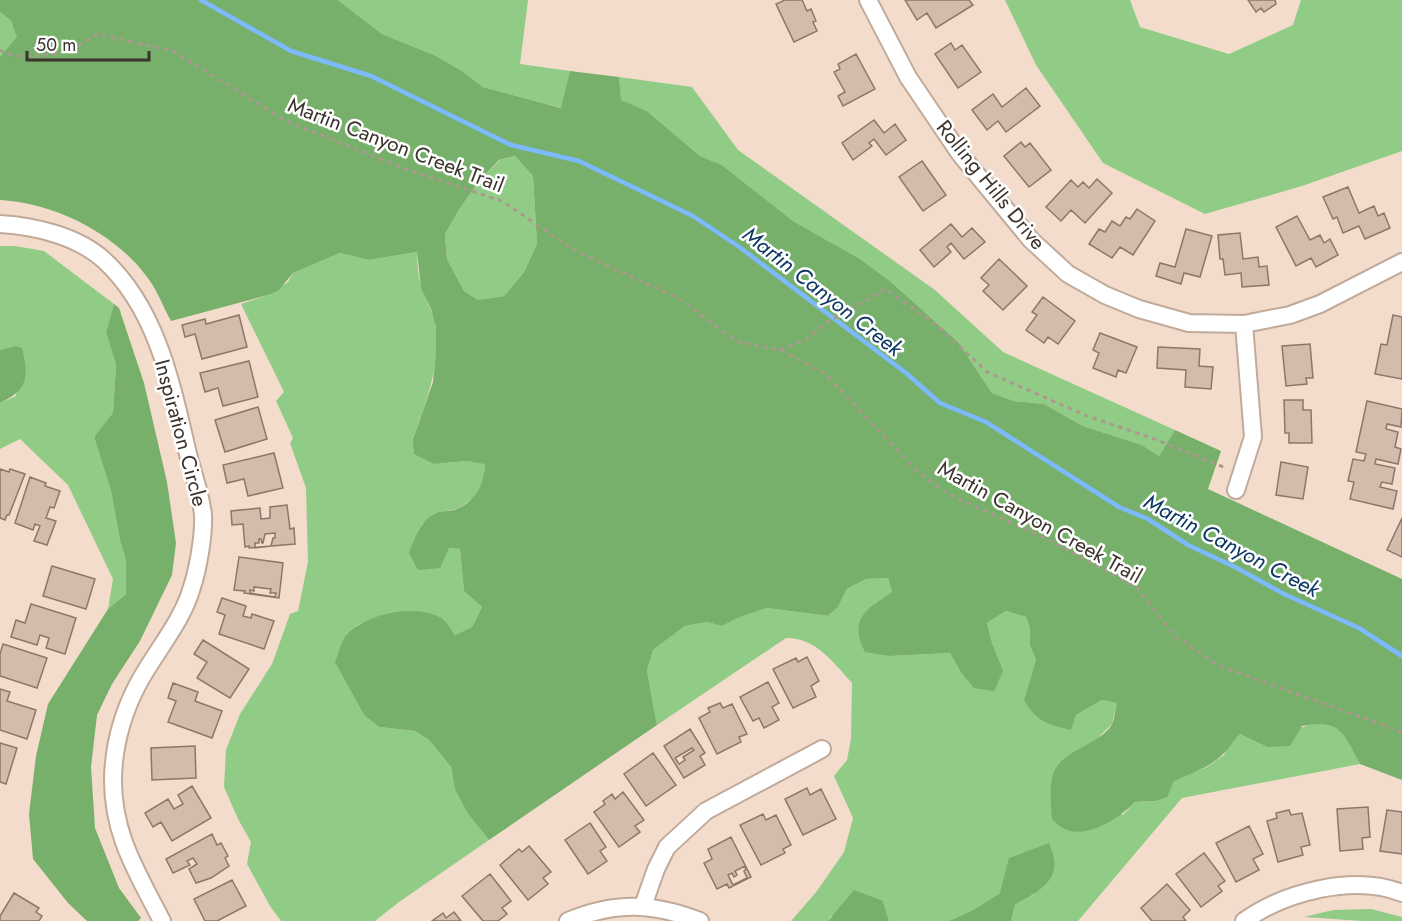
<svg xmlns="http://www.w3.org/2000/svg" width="1402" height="921" font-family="Jost,sans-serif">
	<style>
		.green { fill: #90cc85 }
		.forest { fill: #76b06a; fill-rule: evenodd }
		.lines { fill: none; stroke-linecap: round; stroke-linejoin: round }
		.stream { stroke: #7db9fd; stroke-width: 4.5 }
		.building { fill: #d3bcac; stroke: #8c7768; stroke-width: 1.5; fill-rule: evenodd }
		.minor-casing { stroke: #c0aa9a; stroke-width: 20 }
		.path { stroke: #ab998d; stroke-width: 3; stroke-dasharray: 4.5 4.5; stroke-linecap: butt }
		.minor { stroke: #fff; stroke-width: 16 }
		.labels { text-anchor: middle; stroke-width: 5; stroke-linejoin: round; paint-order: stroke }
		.street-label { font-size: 21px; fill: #3c332c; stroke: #fff }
		.water-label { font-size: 22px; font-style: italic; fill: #0c3762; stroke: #fff }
	</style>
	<rect width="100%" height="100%" fill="#f4dccc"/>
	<path class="green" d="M338,0H528L520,64L570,71L562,108L483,87L462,71L434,55L382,34Z
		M1005,0H1130L1140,27L1229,54L1293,25L1301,0H1402V151L1302,186L1205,214L1103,163L1036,65Z
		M0,12L11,21L18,37L0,57Z
		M619,77L692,87L738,150L935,290L1003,352L1175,430L1159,456L1142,445L1083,426L1044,404L1014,401L992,393L958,342L890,281L860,259L793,221L722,165L700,156L647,111L620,100Z
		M515,156L533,176L537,244L524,272L504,296L478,300L464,291L447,259L445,234L460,208L480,180L500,160Z
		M0,246H15L44,251L114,304L106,332L116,365L113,414L94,437L111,491L120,540L126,561V594L108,609L113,579L68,485L20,439L0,449V403L16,396L15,346L0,350Z
		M417,252C417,263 418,277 422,288C426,300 432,310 435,323C443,362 425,403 413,439L434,464L467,461L485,463L484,480L474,498L457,509L435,513L421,526L449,548L460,549L464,591L482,607L472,627L455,635L444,620L390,614L359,624L343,640L336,662L364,715L379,727L415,731L429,740L451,767L455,790L468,814L489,840L399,902L375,921H281L270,906L247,864L251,842L238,819L224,787L226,750L240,714L272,664L290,614L298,611L308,562L306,488L290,443L293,438L276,401L284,392L241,304L268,295L288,282L293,273L340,253L369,260Z
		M888,578L892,592L875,603L890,656L950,653L960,671L993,646L987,623L1006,611L1026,617L1030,628V646L1036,659L1024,700L1071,729L1076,715L1102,700L1117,703L1112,724L1096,740L1071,754L1123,815L1135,802L1155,801L1174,781L1207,767L1224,755L1231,742L1240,734L1267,747C1288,735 1322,708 1344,734C1351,741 1355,755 1360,764L1182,798L1078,921H1011L1015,905L1035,894L1000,893L973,910L949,921H889L883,901L831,916L828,921H791L817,891L844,852L853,818L834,776L847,760L851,739L852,683C834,663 815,637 786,638L657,725L647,671L653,650L685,626L707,622L722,626L740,617L767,608L828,616L838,607L847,589L866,579Z
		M1371,909L1402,917V921H1363L1304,917L1333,910Z"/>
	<path class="forest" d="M0,0H338L382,34L434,55L462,71L483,87L561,108L570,71L619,77L621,100L647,111L700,156L722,165L793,221L860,259L890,281L958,342L992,393L1014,401L1044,404L1083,426L1142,445L1159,456L1175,430L1221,451L1208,489L1402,579V780L1360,764C1344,734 1341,718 1302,726L1290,746L1267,747L1240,734C1232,741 1229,750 1221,756C1208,768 1190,774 1174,781L1167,797L1155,801L1135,802C1120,818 1084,841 1063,828C1059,826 1055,822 1052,819C1051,805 1048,780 1056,768C1069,748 1097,745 1111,726C1115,720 1115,710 1117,703L1102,700L1076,715L1071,730C1047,724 1037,722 1024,700L1036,659L1030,646V628L1026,617L1006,611L987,623L993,646L1003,671L994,691L974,688L960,671L950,653L890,656L865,652C848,620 866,609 892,592L888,578L866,579L847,589L838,607L828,616L767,608L740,617L722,626L707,622L685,626L653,650L647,671L657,725L489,840L468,814L455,790L451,767L429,740L415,731L379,727L364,715L335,662C338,655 340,646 343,640C358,614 420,601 444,620C448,624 452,631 455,635L472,627L482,607L464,591L460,549L449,548L440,568L418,570L409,553C415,538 420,522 434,514C441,510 450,512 457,509C477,500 484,484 485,464L467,461L434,464L414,454L413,439L433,382L436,354V327L431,309L421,288L417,252L369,260L340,253L293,273L279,290L268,295L171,321C163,307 157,289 147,277C115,233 54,203 0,200V57L17,37L11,21L0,12ZM515,156L533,176L537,244L524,272L504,296L478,300L464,291L447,259L445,234L460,208L480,180L499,160Z
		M114,304L119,308L144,383L167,482L176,543L172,575L140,641L112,684L97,715L91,767L95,828L119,888L141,918L138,921H87L68,903L33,859L29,814L36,756L48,704L108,609L126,594V561L120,540L111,491L94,437L113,413L116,365L106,332Z
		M15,346L22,348C29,377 28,390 0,403V350Z
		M1049,843C1051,849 1054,855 1054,861C1058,883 1031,896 1015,905L1011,921H949L973,910L1000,893L1009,858Z
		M854,890L883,901L889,921H828Z"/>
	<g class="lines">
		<path class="stream" d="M201,0L291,51L371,76L511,145L579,161L693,216L738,246L906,373L940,403L986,422L1119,507L1148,519L1188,545L1237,568L1284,594L1359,628L1402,656"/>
	</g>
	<path class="building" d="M785,0H802L807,11L811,9L816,21L813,22L817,31L794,42L776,4Z
		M905,0H969L973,5L936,28L927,13L917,20Z
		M1248,0H1275L1276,4L1264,12L1261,8L1256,12Z
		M951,43L955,50L962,45L981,72L958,88L935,54Z
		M856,54L875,89L843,106L838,96L845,92L834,72L840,69L838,64Z
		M1026,88L1040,106L1006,132L998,121L987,130L972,110L993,94L1002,107Z
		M874,120L884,133L895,124L906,140L886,155L874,139L869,143L872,146L853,160L842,143Z
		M1021,142L1025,147L1030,143L1051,170L1029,187L1004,156Z
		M922,161L946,195L923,211L899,177Z
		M1097,179L1112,193L1085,223L1071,210L1061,221L1046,207L1071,180L1078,187L1083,182L1089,188Z
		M1348,187L1359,213L1374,206L1378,216L1384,213L1390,228L1365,239L1359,226L1343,233L1337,217L1333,219L1323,197Z
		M1137,209L1155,221L1133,255L1120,247L1112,258L1089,244L1099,229L1105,232L1112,221L1120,226L1126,217L1130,219Z
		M1297,216L1310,240L1320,235L1324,243L1330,239L1338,255L1316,267L1311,258L1296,266L1276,227Z
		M951,224L962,237L972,228L985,242L964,259L951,243L947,247L951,252L934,267L920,250Z
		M1186,229L1212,236L1200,277L1184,273L1181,284L1156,276L1160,263L1175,267Z
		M1240,233L1243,259L1258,257L1259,267L1267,266L1269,285L1242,287L1241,273L1225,275L1223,259H1220L1218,235Z
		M999,259L1027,286L1003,310L983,291L989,285L981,278Z
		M1043,297L1075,321L1058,344L1048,337L1044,343L1026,330L1037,315L1032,312Z
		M239,315L247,347L202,359L195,334L185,337L182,325L205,319L206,324Z
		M1393,315L1402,317V379L1375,374L1381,344L1387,345Z
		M1100,333L1137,347L1126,373L1118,370L1116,377L1093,368L1099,353L1093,350Z
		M1310,344L1313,378H1306L1307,384L1286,386L1282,346Z
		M1158,347L1200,349L1199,366L1213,367L1211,389L1185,387L1186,370L1157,368Z
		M249,361L258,397L223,406L218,388L205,392L200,373Z
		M1284,400H1303V410H1311L1312,443H1289V433H1285Z
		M1367,401L1402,409L1401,427L1387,424L1386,429L1398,432L1395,447L1401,449L1398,464L1376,459L1375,464L1395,468L1392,484L1382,482L1380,487L1397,491L1393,509L1350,499L1354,482L1348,481L1353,459L1364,461L1366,454L1356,452Z
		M258,407L267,439L225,452L215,420Z
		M274,453L283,488L248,496L244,479L227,483L223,465Z
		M1281,462L1308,467L1303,499L1276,495Z
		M0,469L9,472L10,469L25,474L9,515H7L5,520L0,518Z
		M30,477L46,483L45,486L60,491L54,508L50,507L46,518L56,521L47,545L34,541L40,526L35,524L33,530L15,523Z
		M287,505L290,529L294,528L295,544L249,548V546L245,547L243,524L232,525L231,511L260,508L261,519L270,518V507ZM275,533V538H273L271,546L255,548V543H259V539H261L262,543H263L265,534Z
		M1402,518V557L1387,550Z
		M239,557L283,563L279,598L244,593L245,591L234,590ZM254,587L271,589L270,593H276L275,597L250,593V590L254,591Z
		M52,566L95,579L86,609L43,596Z
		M222,598L246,606L243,616L251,618L252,614L274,621L264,649L219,634L225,615L217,612Z
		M31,604L76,618L65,654L46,648L49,638L40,635L37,645L11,637L16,620L25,623Z
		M203,640L249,669L230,698L197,678L207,662L194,654Z
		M3,644L47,658L37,688L0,676V654Z
		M807,657L819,681L811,686L816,697L793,708L773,669L796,658L798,662Z
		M768,682L779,703L772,707L779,720L764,728L759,718L753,721L740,697Z
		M173,683L198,692L195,701L222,711L212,738L168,722L176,701L168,698Z
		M0,689L10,692L7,701L36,710L27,739L0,730Z
		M720,703L723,708L732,704L747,734L739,737L741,742L717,754L699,718L710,712L708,708Z
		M690,729L705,753L700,756L705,765L684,778L664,746ZM692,748L694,750L683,757L685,760L679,764L675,758Z
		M0,743L17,748L6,784L0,782Z
		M195,746L196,778L152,780L151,748Z
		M653,753L676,785L646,806L624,774Z
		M192,786L211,818L172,841L161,822L153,827L145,813L168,799L174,809L183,804L178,795Z
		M807,788L810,795L821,789L836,819L803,835L785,799Z
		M623,792L644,820L635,826L640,832L619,847L594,812L605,804L603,801L612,794L615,799Z
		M1368,807L1370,837L1362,838L1363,849L1340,851L1337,809Z
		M1289,810L1291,815L1302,813L1310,845L1301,847L1303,855L1278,862L1267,821L1277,818L1276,813Z
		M1387,810L1402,812V854L1380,851Z
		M763,814L766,820L776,815L791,845L783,849L785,853L761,865L740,825Z
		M590,823L606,847L600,851L607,861L588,874L565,840Z
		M1249,826L1263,854L1253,859L1259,870L1236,882L1216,843Z
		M212,834L217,845L221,843L228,856L225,858L229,866L211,878L196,883L189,869L197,864L193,858L187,861L190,865L173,873L166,859Z
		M731,837L751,877L729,888L727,884L717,889L704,863L712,859L708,849ZM745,866L746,869L744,871L747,878L733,885L728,875L732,873L734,877L737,875L735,871Z
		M529,846L551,872L543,878L548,884L528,900L500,865L519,849L522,852Z
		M1204,853L1225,881L1218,886L1222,891L1201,907L1176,874Z
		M490,874L511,901L502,908L507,914L498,921H483L462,896Z
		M232,880L246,906L217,921H205L194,899Z
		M1167,884L1190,910L1183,917L1186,921H1152L1141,908Z
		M14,893L39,908L36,912L42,916L39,921H0V916Z
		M454,912L461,921H432L443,913L446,918Z"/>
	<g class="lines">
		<defs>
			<path id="minor" d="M868,0L908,77L960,154L1031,240L1068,274L1105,295L1139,309L1189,323L1244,324L1290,315L1320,304L1402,262
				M0,224C35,226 78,236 105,261C158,311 172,386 188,454C193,474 201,495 203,515C204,535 198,569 192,587C182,623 154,653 137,686C123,713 114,746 113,777C112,834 137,872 162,921
				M1236,490L1253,437L1244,324
				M643,906L656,869L667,847L706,811L822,749
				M568,921C616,901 653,903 700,921
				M1244,921C1285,892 1353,874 1402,893"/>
		</defs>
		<use href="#minor" class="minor-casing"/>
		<path class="path" d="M0,50C14,60 50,56 67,51C77,48 87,40 97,34L173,51L286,121L405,169L502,201L574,250L682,300L723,332L739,342L780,350L824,373L915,469L948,494L1051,541L1136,587L1174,635L1217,665L1402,732
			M780,350L807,339L828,322L885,289L938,326L987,372L1087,416L1152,438L1226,468"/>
		<use href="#minor" class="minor"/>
	</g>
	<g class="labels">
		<g class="street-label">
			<text transform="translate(396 145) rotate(21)" y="7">Martin Canyon Creek Trail</text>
			<text transform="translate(991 185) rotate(51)" y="7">Rolling Hills Drive</text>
			<text transform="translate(181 433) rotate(75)" y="7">Inspiration Circle</text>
			<text transform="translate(1040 522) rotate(29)" y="7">Martin Canyon Creek Trail</text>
		</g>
		<g class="water-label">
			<text transform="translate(823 291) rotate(38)" y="8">Martin Canyon Creek</text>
			<text transform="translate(1232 545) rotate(28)" y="8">Martin Canyon Creek</text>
		</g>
	</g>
	<path d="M27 51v9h122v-9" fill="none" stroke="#3c332c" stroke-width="3"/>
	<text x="36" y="51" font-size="18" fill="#3c332c" stroke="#ffffff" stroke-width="4.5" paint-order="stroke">50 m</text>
</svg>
